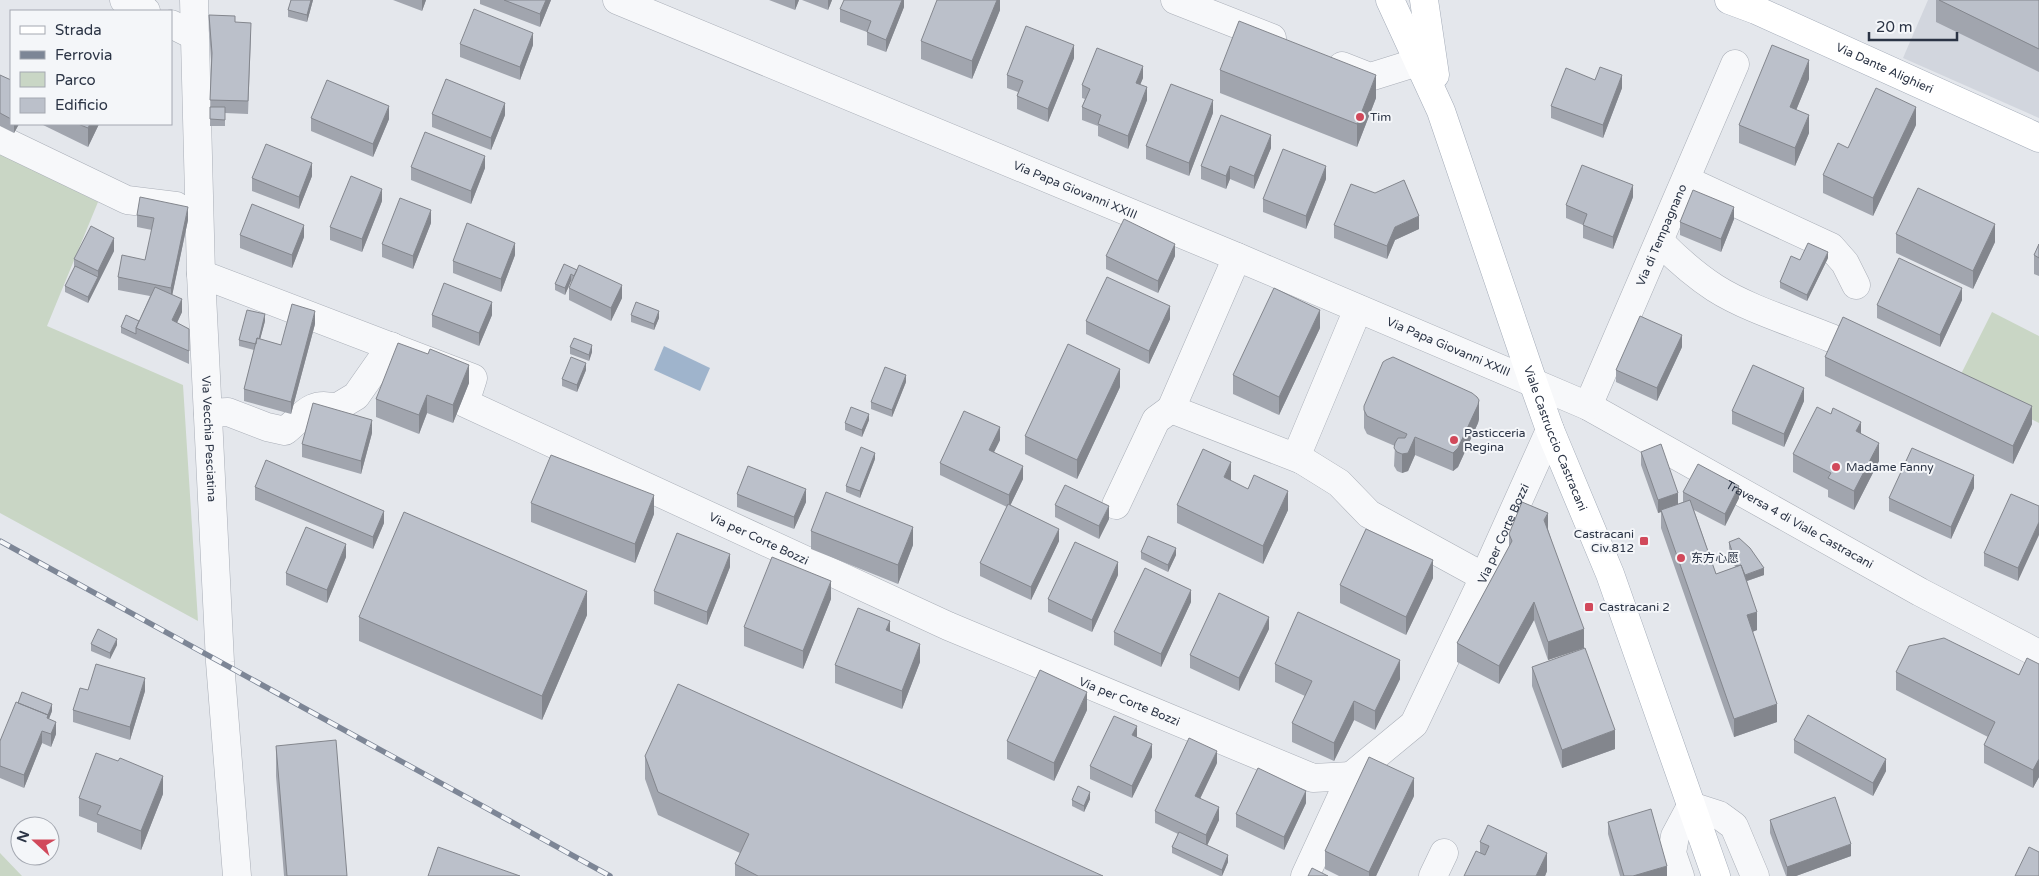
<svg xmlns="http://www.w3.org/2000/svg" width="2039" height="876" font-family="'Varela Round','Noto Sans SC',sans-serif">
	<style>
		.built { fill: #d2d6de }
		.green { fill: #c9d6c5 }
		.water { fill: #9fb4cc }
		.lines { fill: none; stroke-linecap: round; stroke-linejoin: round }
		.minor-casing { stroke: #a9aeb7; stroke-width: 29 }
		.major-casing { stroke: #a3abb8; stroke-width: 29 }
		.minor { stroke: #f7f8fa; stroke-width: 28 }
		.major { stroke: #fff; stroke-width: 28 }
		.rail-casing { stroke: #7d8696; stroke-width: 5.5 }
		.rail { stroke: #f4f6f9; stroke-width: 4; stroke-dasharray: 11; stroke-linecap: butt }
		.wall { fill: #a1a5ae }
		.shaded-wall { fill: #83868d }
		.building { fill: #bbc0ca; stroke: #83868d }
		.poi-dot { fill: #d1495b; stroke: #f4f6f9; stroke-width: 2 }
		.labels { text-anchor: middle; stroke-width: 4; stroke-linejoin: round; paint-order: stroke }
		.street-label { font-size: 12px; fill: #2b3445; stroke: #f4f6f9 }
		.poi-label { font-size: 12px; fill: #2b3445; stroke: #f4f6f9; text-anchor: start }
	</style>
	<rect width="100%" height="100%" fill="#e4e7ec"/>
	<path class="built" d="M1928,0H2039V118L1903,58Z"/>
	<path class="green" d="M0,152L98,202L47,326L183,385L198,621L0,513Z
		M1992,312L2039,336V423L1957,382Z
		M0,853L22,876H0Z"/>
	<path class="water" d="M664,346L710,368L700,391L654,370Z"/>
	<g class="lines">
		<defs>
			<g id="minor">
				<path d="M124,0L146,11"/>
				<path id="s1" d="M194,0L201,274L220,662L237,876"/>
				<path id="s2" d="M617,0L1237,257L1588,406L1920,592L2039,654"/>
				<path d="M1175,0L1272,38"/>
				<path d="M171,24L195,36"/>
				<path d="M1342,66L1370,77L1418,62"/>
				<path d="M0,139L127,200L176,206"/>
				<path d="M1686,180L1831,247L1845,263L1856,285"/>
				<path d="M1660,242C1677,259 1695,275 1715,288C1748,309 1795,323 1831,338"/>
				<path d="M1237,257L1171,409L1302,460"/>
				<path id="s3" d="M201,274L473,378L465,403L948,626L1313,778L1351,776"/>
				<path d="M1358,309L1299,450L1302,460L1339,483L1369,514L1484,577"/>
				<path id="s4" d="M1588,406L1735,64"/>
				<path d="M208,413L228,412L267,427L285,431C303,417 310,400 336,408L356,396L391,346"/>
				<path d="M1116,505L1156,420L1171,409"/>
				<path id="s5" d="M1305,876L1351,776L1414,724L1484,577L1550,430"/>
				<path d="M1433,876L1444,853"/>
				<path d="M1680,876L1672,853L1675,836L1691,806L1719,815L1734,826L1755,876"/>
			</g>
			<g id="major">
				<path id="s6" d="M1390,0L1441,111L1533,382L1550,430L1610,574L1716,876"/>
				<path d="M1424,0L1435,75"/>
				<path id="s7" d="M1729,0L1756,10L2039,138"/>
			</g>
		</defs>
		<use href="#minor" class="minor-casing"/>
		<use href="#major" class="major-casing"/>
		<use href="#minor" class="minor"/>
		<use href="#major" class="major"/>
		<defs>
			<path id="rail" d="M0,541L610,876"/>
		</defs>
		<use href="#rail" class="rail-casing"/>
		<use href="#rail" class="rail"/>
	</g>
	<path class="wall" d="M291,0H313L307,22L288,17V10Z
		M393,0H426L422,11Z
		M480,0H551L540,27L480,4Z
		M769,0H799L795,10Z
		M802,0H832L828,10Z
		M904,0V7L886,52L867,45V32L840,22V9Z
		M1000,0V10L972,79L921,59V41Z
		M1936,0H2039V72L1936,22Z
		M209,15L235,22L251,35L248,114L225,113V126H210L211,61L209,28Z
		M460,44L533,45L520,80L460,57Z
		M1074,58L1048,122L1017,109V96L1018,92L1007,88V75Z
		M1220,70L1376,98L1357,147L1220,93Z
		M0,75L11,80V124H19L14,133L0,126Z
		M1143,78L1140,84L1147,100L1128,149L1098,136V126L1082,120V107L1085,99L1082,98V85Z
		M1809,79L1796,110L1809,133L1795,166L1739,143V125Z
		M1595,80L1622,88L1603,138L1551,118V106Z
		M1213,113L1189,176L1146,159V146Z
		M432,114L505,115L491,150L432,127Z
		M311,118L389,119L373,157L311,131Z
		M41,124H99L88,147Z
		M1916,125L1873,216L1823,193V175Z
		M1271,148L1254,189L1230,179L1226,189L1201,179V166Z
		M411,167L485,168L471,204L411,180Z
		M312,176L299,209L252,191V178Z
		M1326,179L1306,229L1263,212V199Z
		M1633,197L1613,249L1583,238V225L1566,218V205Z
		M382,201L362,252L330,240V227Z
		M137,215L188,220L172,295L182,312L177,323L189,329V364L121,333V327L139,321L150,296L118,290V277L145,260L152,230L137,227Z
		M1734,219L1721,252L1680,235V222Z
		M431,223L413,269L382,257V244Z
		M1334,225L1419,229L1395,240L1387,259L1334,238Z
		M1896,234L1995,242L1973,289L1896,253Z
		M240,235L304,237L292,268L240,248Z
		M2039,244V276L2034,274V255Z
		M114,251L88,303L65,292V286L74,269V259Z
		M515,255L501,292L453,273V261Z
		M1106,256H1175L1158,293L1106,269Z
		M1828,258L1807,301L1780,288V282Z
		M564,264L622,298L611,321L569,300V288L572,281H571L565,295L555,290V284Z
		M1962,300L1940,347L1877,318V305Z
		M432,315H492L479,346L432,327Z
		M631,315L659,318L654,330L631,322Z
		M1170,319L1149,364L1086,334V321Z
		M265,321L260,339L281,345L315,324L291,414L244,401V389L254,350L239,346V340Z
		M1320,328L1279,415L1233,394V375Z
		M570,347L592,352L589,361L570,354Z
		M1682,347L1657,401L1616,382V370Z
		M428,354L469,383L453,423L427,413L419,434L376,417V399Z
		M1825,357L2032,424L2013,464L1825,376Z
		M586,370L577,392L562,386V379Z
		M906,382L892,417L871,409V402Z
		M1120,387L1077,479L1025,454V436Z
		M1804,401L1784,447L1732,424V411Z
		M1364,406L1479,419L1478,423L1458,467L1453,471L1415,455L1408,471L1402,473L1397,471L1394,466L1395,446L1367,434L1364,428Z
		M869,420L862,437L845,430V423Z
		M372,433L361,474L302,457V444Z
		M1861,434L1879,461L1854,510L1828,497V490L1793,472V454Z
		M1000,440L994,452L1023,479L1010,506L1059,541L1031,600L980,576V563L1007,507L940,475V463Z
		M1641,452L1678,504L1683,502V492L1739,498L1725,526L1694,510L1716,574L1735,567L1729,548V542L1764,575L1747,581L1757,630L1752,632L1777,722L1734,737L1661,528V512L1658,513L1641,465Z
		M875,459L860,498L846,492V486Z
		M255,487L384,523L373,549L255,500Z
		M1974,488L1951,539L1889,511V498Z
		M737,494L806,502L794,529L737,507Z
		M531,503L654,514L635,563L531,522Z
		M1055,505L1109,519L1099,539L1055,517Z
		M1177,505L1288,510L1263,564L1177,523Z
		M2039,506L2018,581L1984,566V553Z
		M1548,529L1584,648L1548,660L1534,620L1499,684L1457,662V643L1509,547V534Z
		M811,531L913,545L898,584L811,549Z
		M1141,552L1176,555L1168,572L1141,559Z
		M346,557L327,603L286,585V573Z
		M730,567L707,625L654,604V591Z
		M1118,575L1092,632L1048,612V599Z
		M1433,578L1406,635L1340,603V585Z
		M831,599L803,669L744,646V627Z
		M1191,602L1161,667L1114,645V632Z
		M587,615L542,720L359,641V617Z
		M1269,629L1239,691L1190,668V655Z
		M890,632L920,662L902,709L835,683V665Z
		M91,644L117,645L110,659L91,651Z
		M1275,664L1400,679L1375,730L1354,720L1334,761L1292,742V723L1305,696L1275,682Z
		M2039,664V777L2033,788L1984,763V745L1988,737L1896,690V672L2019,675Z
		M1532,667L1615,749L1562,768L1532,686Z
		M88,690L145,691L130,740L73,722V710Z
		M1087,710L1054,781L1007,759V741Z
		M52,711L49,719L56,734L51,747L42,743L24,788L0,778V741Z
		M1137,738L1152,757L1132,798L1090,779V766Z
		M1794,740L1886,771L1873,796L1794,753Z
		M276,746L347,876H284L276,776Z
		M645,756L1103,876H735V864L740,853L658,815L645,779Z
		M1217,763L1200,799L1219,820L1207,845L1228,862L1222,876H1220L1172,853V847L1178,834L1155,823V811Z
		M163,794L141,850L97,832V823L79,816V798Z
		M1414,796L1376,876H1339L1325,869V851Z
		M1090,799L1084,812L1072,806V800Z
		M1306,803L1284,850L1236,827V814Z
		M1770,820L1851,856L1796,876H1786L1770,833Z
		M1608,822L1667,876H1620L1608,834Z
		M1480,842L1547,871L1545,876H1464L1480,853Z"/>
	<path class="shaded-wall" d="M311,0H313L307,22V15Z
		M422,0H426L422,11Z
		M546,0H551L540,27V14Z
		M795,0H799L795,10Z
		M828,0H832L828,10Z
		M902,0H904V7L886,52V40Z
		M997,0H1000V10L972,79V61Z
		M533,33V45L520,80V67Z
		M1074,45V58L1048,122V109Z
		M1809,60V79L1790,125V107Z
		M1143,66V78L1136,95V83Z
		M1376,75V98L1357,147V124Z
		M1622,75V88L1603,138V125Z
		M1147,87V100L1128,149V136Z
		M1213,100V113L1189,176V163Z
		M505,103V115L491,150V138Z
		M389,106V119L373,157V144Z
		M1916,107V125L1873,216V198Z
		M1809,115V133L1795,166V148Z
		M14,124H19L14,133Z
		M90,124H99L88,147V128Z
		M1271,135V148L1254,189V176Z
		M485,156V168L471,204V191Z
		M312,163V176L299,209V197Z
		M1230,166V179L1226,189V176Z
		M1326,166V179L1306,229V216Z
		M1633,185V197L1613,249V237Z
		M382,189V201L362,252V239Z
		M188,207V220L171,301V288Z
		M1734,207V219L1721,252V239Z
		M431,210V223L413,269V256Z
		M1419,216V229L1395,240L1387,259V246L1395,227Z
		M1995,224V242L1973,289V271Z
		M304,225V237L292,268V255Z
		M114,238V251L88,303V297L98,277V271Z
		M515,243V255L501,292V279Z
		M1175,244V256L1158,293V281Z
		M1828,252V258L1807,301V295Z
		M571,274V281L565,295V288Z
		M622,285V298L611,321V308Z
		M1962,288V300L1940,347V335Z
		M182,299V312L172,333V320Z
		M492,302V315L479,346V333Z
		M1170,306V319L1149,364V351Z
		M1320,310V328L1279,415V397Z
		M315,311V324L291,414V402Z
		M659,311V318L654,330V324Z
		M265,314V321L257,351V345Z
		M1682,335V347L1657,401V388Z
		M592,345V352L589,361V355Z
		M586,363V370L577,392V385Z
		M469,365V383L453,423V405Z
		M1120,369V387L1077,479V460Z
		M906,375V382L892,417V410Z
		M1804,388V401L1784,447V434Z
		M427,395V413L419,434V415Z
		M1479,400V419L1478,423L1458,467L1453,471V453Z
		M2032,406V424L2013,464V446Z
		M869,414V420L862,437V430Z
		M372,420V433L361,474V461Z
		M1861,422V441L1856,431Z
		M1000,427V440L989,462V450Z
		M1415,437V455L1408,471L1402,473V454Z
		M1879,443V461L1854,510V491Z
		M875,453V459L860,498V491Z
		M1231,462V480L1224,496V477Z
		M1023,466V479L1009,508V495Z
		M1974,475V488L1951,539V527Z
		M1739,486V498L1725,526V514Z
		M806,489V502L794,529V517Z
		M1288,491V510L1263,564V546Z
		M1678,493V506L1661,510V512L1658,513V500Z
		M654,495V514L635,563V544Z
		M1109,506V519L1099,539V526Z
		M384,511V523L373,549V537Z
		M1548,513V532L1544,520Z
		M2039,522V535L2018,581V568Z
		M913,527V545L898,584V565Z
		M1059,529V541L1031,600V587Z
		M346,544V557L327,603V590Z
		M1176,548V555L1168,572V565Z
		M730,554V567L707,625V612Z
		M1433,560V578L1406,635V617Z
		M1118,562V575L1092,632V620Z
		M1764,568V575L1741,583V577Z
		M831,581V599L803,669V651Z
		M1191,590V602L1161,667V654Z
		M587,591V615L542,720V696Z
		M1534,602V620L1499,684V666Z
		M1757,612V630L1747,634V615Z
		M1269,617V629L1239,691V678Z
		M890,621V639L886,630Z
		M1584,629V648L1548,660V642Z
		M117,639V645L110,659V653Z
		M920,644V662L902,709V691Z
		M1400,660V679L1375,730V711Z
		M145,678V691L130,740V727Z
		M1087,692V710L1054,781V763Z
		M1354,701V720L1334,761V743Z
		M52,704V711L48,721L46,720Z
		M1777,704V722L1734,737V719Z
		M56,722V734L51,747V734Z
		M1137,726V739L1132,735Z
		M1615,730V749L1562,768V750Z
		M42,731V743L24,788V775Z
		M1152,744V757L1132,798V786Z
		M1217,751V763L1195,809V796Z
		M1886,759V771L1873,796V783Z
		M2039,759V777L2033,788V770Z
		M163,776V794L141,850V831Z
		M1414,778V796L1376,876H1369V872Z
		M1306,791V803L1284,850V837Z
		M1090,792V799L1084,812V806Z
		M1219,807V820L1206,848V835Z
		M1851,844V856L1796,876H1787V867Z
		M1547,853V871L1545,876H1536Z
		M1228,855V862L1222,876V870Z
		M1667,866V876H1633Z"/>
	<path class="building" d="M291,0H311L307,15L288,10Z
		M504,0H546L540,14Z
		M844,0H902L886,40L867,32L871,21L840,9Z
		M937,0H997L972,61L921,41Z
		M1939,0H2039V49Z
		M474,9L533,33L520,67L460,44Z
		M209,15L235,16V22L251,23L248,101L210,100L212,53Z
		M1239,21L1376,75L1357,124L1220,70Z
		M1026,26L1074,45L1048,109L1017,96L1023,81L1007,75Z
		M1772,45L1809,60L1790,107L1809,115L1795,148L1739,125Z
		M1097,48L1143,66L1136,83L1147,87L1128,136L1098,124L1101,115L1082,107L1090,89L1082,85Z
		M1600,67L1622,75L1603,125L1551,106L1566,68L1595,80Z
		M0,75L11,80V119L0,113Z
		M446,79L505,103L491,138L432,114Z
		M327,80L389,106L373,144L311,118Z
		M1171,84L1213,100L1189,163L1146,146Z
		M1876,88L1916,107L1873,198L1823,175L1838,143L1848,148Z
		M210,107H225V120L210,119Z
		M1221,115L1271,135L1254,176L1230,166L1226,176L1201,166Z
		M78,124H90L88,128Z
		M425,132L485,156L471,191L411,167Z
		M266,144L312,163L299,197L252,178Z
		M1283,149L1326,166L1306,216L1263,199Z
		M1582,165L1633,185L1613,237L1583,225L1587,214L1566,205Z
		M351,176L382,189L362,239L330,227Z
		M1404,180L1419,216L1395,227L1387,246L1334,225L1351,184L1375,193Z
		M1918,188L1995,224L1973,271L1896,234Z
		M1693,190L1734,207L1721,239L1680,222Z
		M140,197L188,207L171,288L118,277L122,255L145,260L154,218L137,215Z
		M400,198L431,210L413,256L382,244Z
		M252,204L304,225L292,255L240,235Z
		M1124,219L1175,244L1158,281L1106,256Z
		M467,223L515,243L501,279L453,261Z
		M91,226L114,238L98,271L74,259Z
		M1808,243L1828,252L1807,295L1780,282L1791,256L1800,260Z
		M2039,244V258L2034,255Z
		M1899,258L1962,288L1940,335L1877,305Z
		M564,264L577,270L574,276L571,274L565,288L555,284Z
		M579,265L622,285L611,308L569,288Z
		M75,266L98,277L88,297L65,286Z
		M1107,277L1170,306L1149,351L1086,321Z
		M444,283L492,302L479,333L432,315Z
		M155,287L182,299L172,320L189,329V351L136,328Z
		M1274,288L1320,310L1279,397L1233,375Z
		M636,302L659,311L654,324L631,315Z
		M292,304L315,311L291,402L244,389L257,338L281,345Z
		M247,310L265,314L259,339L257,338L256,344L239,340Z
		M126,315L139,321L136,328V334L121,327Z
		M1640,316L1682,335L1657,388L1616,370Z
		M1843,317L2032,406L2013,446L1825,357Z
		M574,338L592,345L589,355L570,347Z
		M398,343L428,354L430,349L469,365L453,405L427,395L419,415L376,399Z
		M1068,344L1120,369L1077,460L1025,436Z
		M571,357L586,363L577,385L562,379Z
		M1393,357L1472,393L1477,397L1479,400L1478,405L1458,448L1453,453L1415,437L1408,453L1402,454L1397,452L1394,448L1395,443L1398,438H1405L1407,434L1367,416L1364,410V406L1383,362L1386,360Z
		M1753,365L1804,388L1784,434L1732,411Z
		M885,367L906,375L892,410L871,402Z
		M313,403L372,420L361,461L302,444Z
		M851,407L869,414L862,430L845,423Z
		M1817,407L1831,414L1833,408L1861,422L1856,431L1879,443L1854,491L1828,478L1831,473L1793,454Z
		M964,411L1000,427L989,450L1023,466L1009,495L940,463Z
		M1661,444L1678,493L1658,500L1641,452Z
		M861,447L875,453L860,491L846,486Z
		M1912,448L1974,475L1951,527L1889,498Z
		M1203,449L1231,462L1224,477L1248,489L1254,475L1288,491L1263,546L1177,505Z
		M551,455L654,495L635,544L531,503Z
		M266,460L384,511L373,537L255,487Z
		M1698,464L1739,486L1725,514L1683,492Z
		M748,466L806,489L794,517L737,494Z
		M1065,485L1109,506L1099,526L1055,505Z
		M826,492L913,527L898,565L811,531Z
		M2011,494L2039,506V522L2018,568L1984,553Z
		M1690,500L1716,574L1741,565L1757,612L1747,615L1777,704L1734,719L1661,510Z
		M1522,502L1548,513L1544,520L1584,629L1548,642L1534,602L1499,666L1457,643L1512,541L1509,534Z
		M1008,504L1059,529L1031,587L980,563Z
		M404,512L587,591L542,696L359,617Z
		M306,527L346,544L327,590L286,573Z
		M1366,529L1433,560L1406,617L1340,585Z
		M677,533L730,554L707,612L654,591Z
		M1148,536L1176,548L1168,565L1141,552Z
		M1739,538L1750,548L1764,568L1745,575L1741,565L1737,566L1729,542Z
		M1075,542L1118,562L1092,620L1048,599Z
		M772,557L831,581L803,651L744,627Z
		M1145,568L1191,590L1161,654L1114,632Z
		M1219,593L1269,617L1239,678L1190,655Z
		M858,608L890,621L886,630L920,644L902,691L835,665Z
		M1298,612L1400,660L1375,711L1354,701L1334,743L1292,723L1312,681L1275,664Z
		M98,629L117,639L110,653L91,644Z
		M1944,638L2019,675L2027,658L2039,664V759L2033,770L1984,745L1995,722L1896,672L1909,646Z
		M1585,648L1615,730L1562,750L1532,667Z
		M96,664L145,678L130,727L73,710L80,688L88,690Z
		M1040,670L1087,692L1054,763L1007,741Z
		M678,684L1103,876H758L735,864L749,834L658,792L645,756Z
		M22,692L52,704L48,715L18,703Z
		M16,702L48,715L47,718L56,722L51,734L42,731L24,775L0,766V741Z
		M1808,715L1886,759L1873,783L1794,740Z
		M1114,716L1137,726L1132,735L1152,744L1132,786L1090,766Z
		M1189,738L1217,751L1195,796L1219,807L1206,835L1155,811Z
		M336,740L347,876H287L276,746Z
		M96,753L118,761L120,758L163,776L141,831L97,814L101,806L79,798Z
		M1369,757L1414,778L1369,872L1325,851Z
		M1258,768L1306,791L1284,837L1236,814Z
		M1078,786L1090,792L1084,806L1072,800Z
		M1835,797L1851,844L1787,867L1770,820Z
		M1651,809L1667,866L1633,876H1624L1608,822Z
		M1488,825L1547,853L1536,876H1464L1476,851L1485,855L1489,846L1480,842Z
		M1179,832L1228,855L1222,870L1172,847Z
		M438,847L520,876H428Z
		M2029,847L2039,852V876H2015Z
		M1312,868L1328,876H1308Z"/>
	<g class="poi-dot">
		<circle cx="1360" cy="117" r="5"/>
		<circle cx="1454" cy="440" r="5"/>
		<circle cx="1836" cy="467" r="5"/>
		<rect x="1639" y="536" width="10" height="10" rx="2.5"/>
		<circle cx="1681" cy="558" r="5"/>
		<rect x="1584" y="602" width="10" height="10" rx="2.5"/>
	</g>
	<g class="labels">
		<g class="street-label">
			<text dy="4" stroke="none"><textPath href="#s7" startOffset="170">Via Dante Alighieri</textPath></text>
			<text dy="4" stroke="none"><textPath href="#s2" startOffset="496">Via Papa Giovanni XXIII</textPath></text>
			<text dy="4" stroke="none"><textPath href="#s4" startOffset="186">Via di Tempagnano</textPath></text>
			<text dy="4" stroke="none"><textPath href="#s2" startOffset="901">Via Papa Giovanni XXIII</textPath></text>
			<text dy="4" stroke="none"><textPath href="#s1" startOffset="439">Via Vecchia Pesciatina</textPath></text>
			<text dy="4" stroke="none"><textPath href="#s6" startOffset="469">Viale Castruccio Castracani</textPath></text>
			<text dy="4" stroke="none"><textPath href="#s2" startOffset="1295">Traversa 4 di Viale Castracani</textPath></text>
			<text dy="4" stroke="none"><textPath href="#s5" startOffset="402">Via per Corte Bozzi</textPath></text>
			<text dy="4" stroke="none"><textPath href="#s3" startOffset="641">Via per Corte Bozzi</textPath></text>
			<text dy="4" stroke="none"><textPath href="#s3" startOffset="1046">Via per Corte Bozzi</textPath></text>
		</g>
		<g class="poi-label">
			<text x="1370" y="121">Tim</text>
			<text x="1464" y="437">Pasticceria<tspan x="1464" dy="14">Regina</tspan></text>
			<text x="1846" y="471">Madame Fanny</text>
			<text x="1634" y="538" text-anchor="end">Castracani<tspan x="1634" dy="14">Civ.812</tspan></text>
			<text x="1691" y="562">东方心愿</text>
			<text x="1599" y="611">Castracani 2</text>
		</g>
	</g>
	<rect x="10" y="10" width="162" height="115" fill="#f4f6f9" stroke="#a4a8b1"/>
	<rect x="20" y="26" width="25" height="8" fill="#ffffff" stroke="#a4a8b1"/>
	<text x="55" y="35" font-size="15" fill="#2b3445">Strada</text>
	<rect x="20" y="51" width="25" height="8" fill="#7d8696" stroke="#a4a8b1"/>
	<text x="55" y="60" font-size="15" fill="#2b3445">Ferrovia</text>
	<rect x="20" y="72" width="25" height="15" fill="#c9d6c5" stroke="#a4a8b1"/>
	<text x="55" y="85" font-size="15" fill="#2b3445">Parco</text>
	<rect x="20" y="98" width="25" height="15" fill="#bbc0ca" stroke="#a4a8b1"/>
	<text x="55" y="110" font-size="15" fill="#2b3445">Edificio</text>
	<g transform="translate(35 841) rotate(291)"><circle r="24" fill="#f4f6f9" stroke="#a4a8b1"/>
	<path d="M0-4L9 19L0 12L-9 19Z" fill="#d1495b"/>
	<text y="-8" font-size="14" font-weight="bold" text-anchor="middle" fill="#2b3445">N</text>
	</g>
	<path d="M1869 32v8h88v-8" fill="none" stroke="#2b3445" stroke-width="2.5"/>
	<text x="1876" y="32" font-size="15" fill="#2b3445" stroke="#f4f6f9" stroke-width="4" paint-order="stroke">20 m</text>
</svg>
